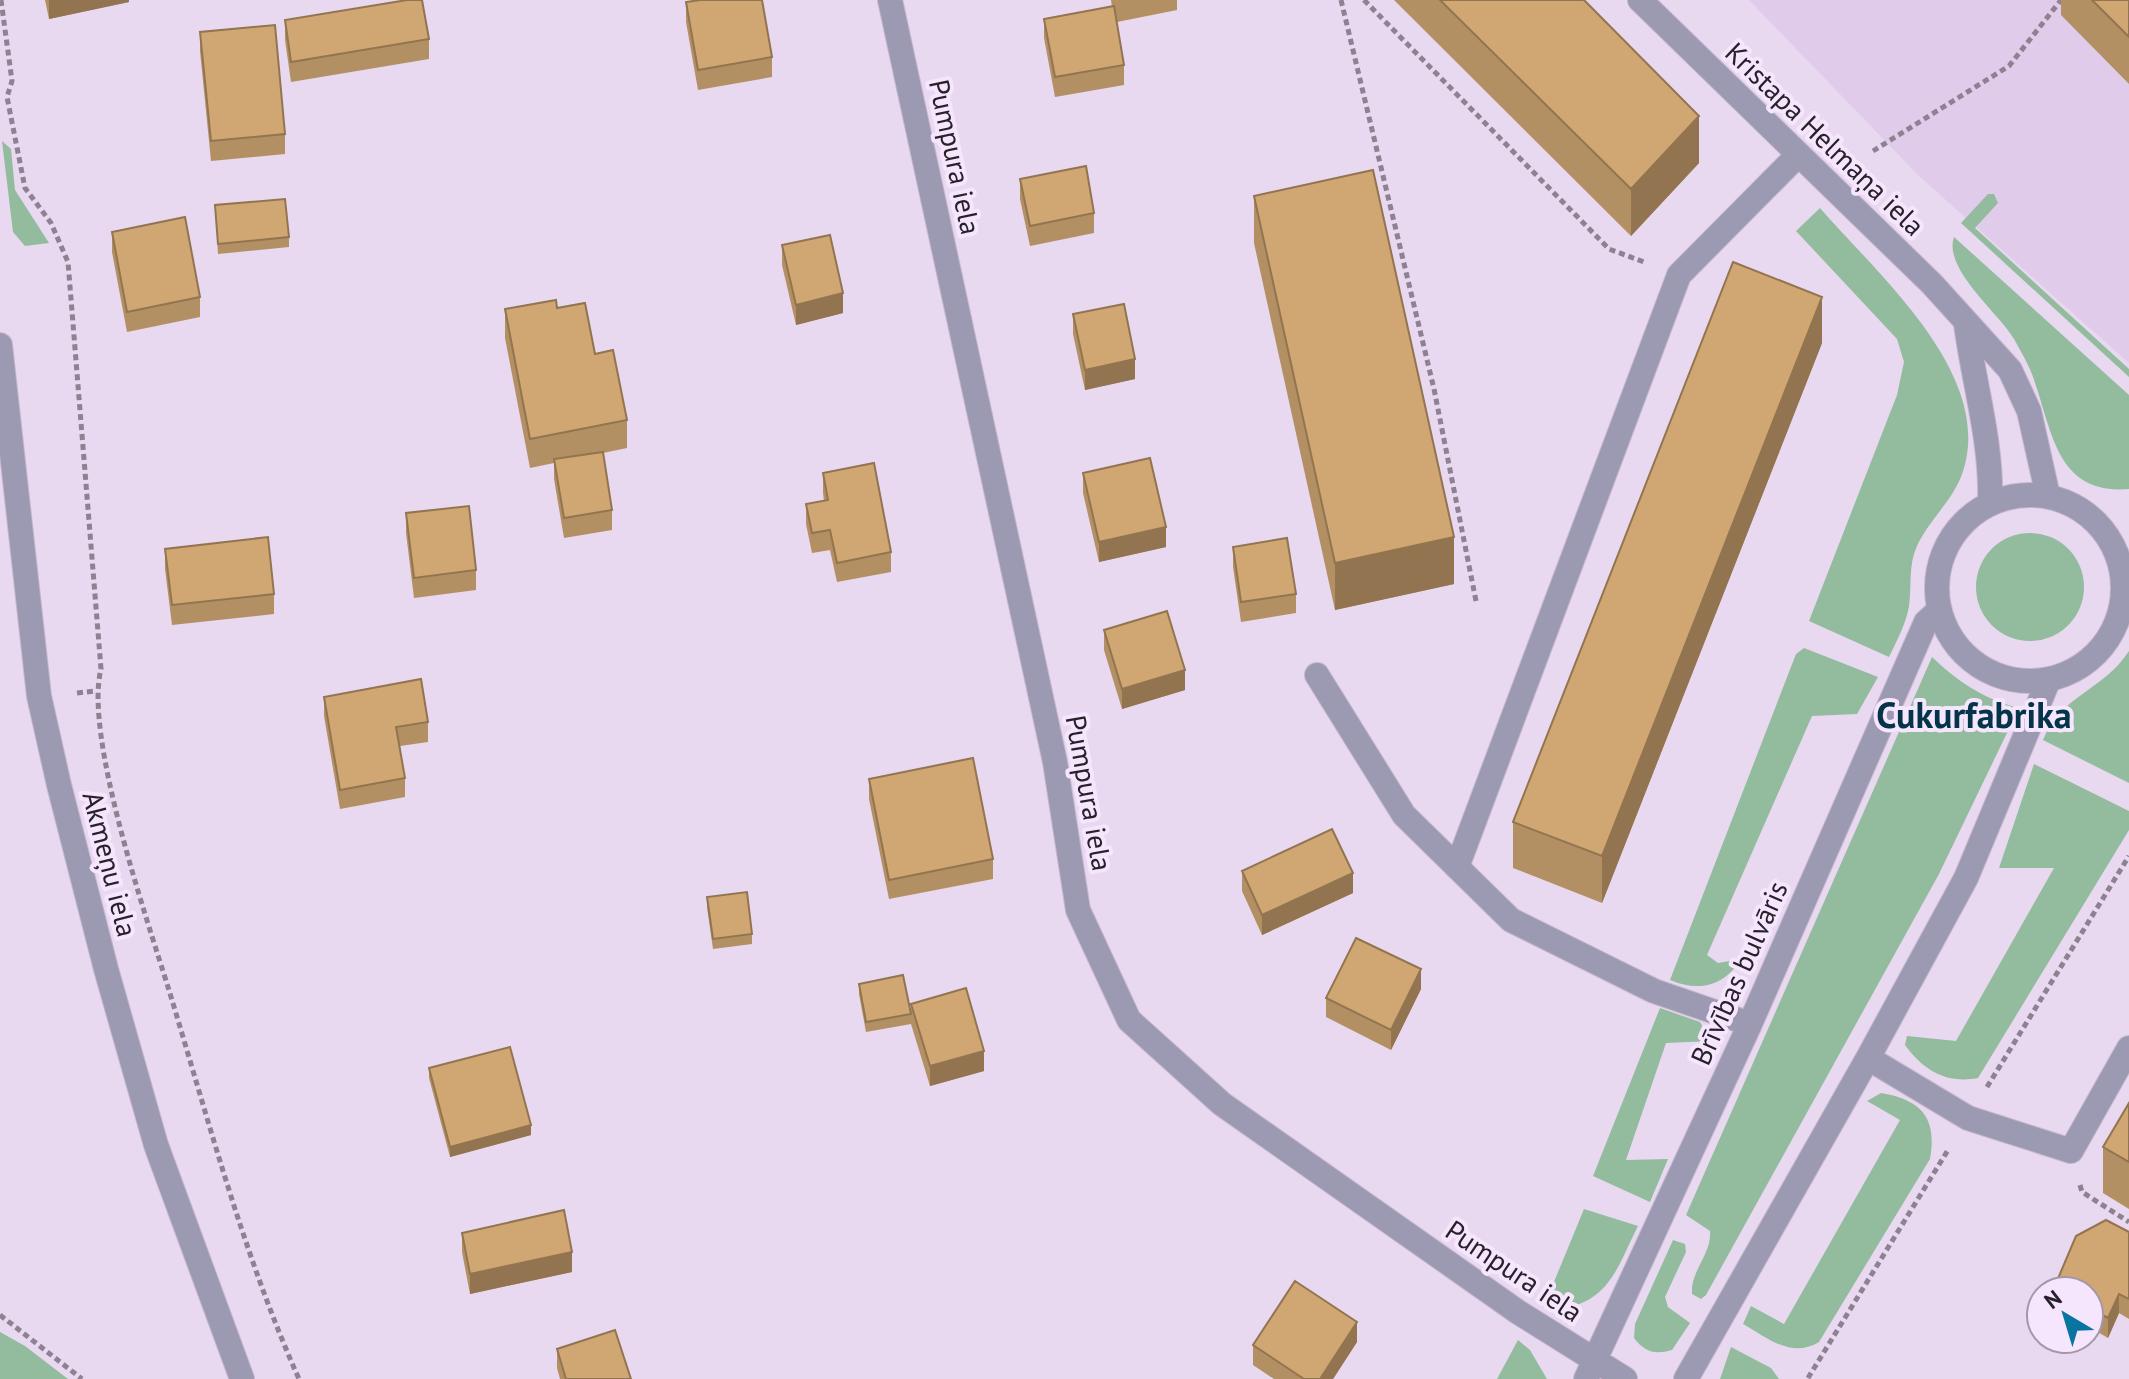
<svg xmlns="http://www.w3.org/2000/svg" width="2129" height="1379" font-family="'PT Sans',sans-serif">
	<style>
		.built { fill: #e0ccea }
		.green { fill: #93bc9e }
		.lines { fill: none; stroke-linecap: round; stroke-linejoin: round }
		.minor-casing { stroke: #c5b7cc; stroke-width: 26 }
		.path { stroke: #8d8192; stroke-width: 5; stroke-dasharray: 6 4; stroke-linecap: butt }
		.minor { stroke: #9c99b3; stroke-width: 24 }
		.wall { fill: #b39063 }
		.shaded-wall { fill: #927550 }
		.building { fill: #d0a773; stroke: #927550; stroke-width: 2 }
		.labels { text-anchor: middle; stroke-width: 8; stroke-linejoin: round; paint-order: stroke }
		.street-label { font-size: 28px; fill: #27212a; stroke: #f5e5fd }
		.district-label { font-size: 36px; font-weight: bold; fill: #043448; stroke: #f5e5fd }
	</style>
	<rect width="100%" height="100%" fill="#e8d8f0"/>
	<path class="built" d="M1749,0H2129V363L1920,177Z"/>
	<path class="green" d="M2,141L11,149L15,190L49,243L25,246L13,232Z
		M1988,194H1994L1998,203L1975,228L2129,369V377L1961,223Z
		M1820,208C1877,274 1992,372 1964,468C1956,498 1930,518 1917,546C1908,566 1912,585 1909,606C1906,624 1897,640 1889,657L1809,621L1897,395L1904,362L1897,339L1796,231Z
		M1954,237L2129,395V489C2058,495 2053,435 2035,383C2031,368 2021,352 2014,339C1998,312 1943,269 1954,237Z
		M1976 587a54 54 0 1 1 108 0a54 54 0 1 1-108 0Z
		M1804,648L1878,677L1857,714L1812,716L1707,955L1718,963L1741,959C1724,987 1698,992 1670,980L1796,654Z
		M2129,651V783L2043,740C2061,695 2103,691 2129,651Z
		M1932,657C1958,682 1984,699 2019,708L1939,874L1706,1295L1701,1299L1692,1294C1690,1271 1712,1254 1710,1231L1686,1215Z
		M2034,764L2129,811V830L1978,1078C1947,1084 1924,1071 1905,1045L1907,1036L1956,1041L2054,868H1999Z
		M1660,1008L1700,1022L1711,1041L1666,1043L1626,1160L1668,1159L1650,1202L1593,1176Z
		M1881,1093C1923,1100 1937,1119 1930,1159L1819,1342C1791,1359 1768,1338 1743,1324L1751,1306L1784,1324L1900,1120L1867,1101Z
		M1584,1209L1638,1226C1620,1261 1611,1298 1569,1307L1549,1294Z
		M1673,1240L1685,1244L1686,1252L1665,1297L1668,1307L1690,1323L1672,1350C1654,1355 1645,1352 1634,1338L1635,1324Z
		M0,1332L25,1346L68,1379H0Z
		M1518,1340L1530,1350L1547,1379H1497Z
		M1731,1347L1771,1368L1779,1379H1720Z"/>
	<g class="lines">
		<defs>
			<path id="minor" d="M890,0L1055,762L1078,910L1129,1020L1222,1104L1518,1312L1625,1379
				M1640,0L1932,284L2010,370L2029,411L2048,496
				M1966,324C1974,385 1992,441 1990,503
				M0,345L39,696L59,785L106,969L156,1145L242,1379
				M1937 588a93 93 0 1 1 186 0a93 93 0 1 1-186 0Z
				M1317,675L1404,815L1511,920L1654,991L1750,1024
				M1457,867L1679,275L1798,155
				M1868,1058L1968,1118L2071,1151L2129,1048
				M1586,1379L1750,1024L1926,622L1938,611
				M1686,1379L1868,1058L1966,878L2049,679"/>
		</defs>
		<use href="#minor" class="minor-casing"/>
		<path class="path" d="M1,0L12,81L7,97L25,188L51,223L68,262L101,669C84,736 146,916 168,987C208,1118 243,1254 299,1379
			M1341,0L1434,389L1476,601
			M1364,0L1609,249L1644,262
			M1873,151L2009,66L2061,0
			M77,693L95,691
			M1987,1087L2129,856
			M2080,1185L2082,1192L2129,1222
			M0,1315L82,1379
			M1808,1378L1948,1150"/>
		<use href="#minor" class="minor"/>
	</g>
	<path class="wall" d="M45,0H129V2L49,19Z
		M1111,0H1177V10L1117,22L1124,65V85L1055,97L1044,38V19L1112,7Z
		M1394,0H1584L1699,163L1631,236Z
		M2061,0H2129V84L2061,15Z
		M686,2L772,57V77L698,90L686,22Z
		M285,20L429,39V59L291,82L285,40Z
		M200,32L285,134V154L211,161L200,51Z
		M1020,179L1094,213V233L1030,246L1020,199Z
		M1254,196L1454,584L1335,610L1254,243Z
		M215,205L289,237V247L218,254Z
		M112,232L200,297V317L127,332L112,252Z
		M782,245L843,313L796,325L782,265Z
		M557,308L627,420V448L603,453L612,510V530L564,538L554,479V463L530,468L505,338V309Z
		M1073,314L1135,379L1085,390L1073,334Z
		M1822,343L1602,903L1513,868V822Z
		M823,473L891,552V572L837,582L830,550L812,553L806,524V504L824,501L823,493Z
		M1083,473L1166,547L1099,562L1083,493Z
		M406,513L476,570V590L414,598L406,533Z
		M1233,547L1296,594V613L1241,622L1233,567Z
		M165,549L274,594V614L172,625L165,569Z
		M1104,630L1185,690L1122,709L1104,650Z
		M324,697L428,722V742L400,746L405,778V797L340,809L324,716Z
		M869,779L993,859V879L889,899L869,799Z
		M1242,871L1353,893L1262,935L1242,891Z
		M707,897L752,934V944L713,949L707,907Z
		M859,984L911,1014V1004L984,1071L930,1086L911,1024L866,1032L859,994Z
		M1421,989L1391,1050L1326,1017V998Z
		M429,1068L531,1135L450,1157L429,1078Z
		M2129,1103V1209L2103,1193V1147Z
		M2129,1232V1319L2119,1313L2108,1338L2089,1327V1291H2054V1288Z
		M462,1233L572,1272L470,1294L462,1252Z
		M1357,1342L1333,1379H1274L1253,1365V1345Z
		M557,1349L631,1379H560L557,1368Z"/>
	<path class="shaded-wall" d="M49,0H129V2L49,19Z
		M1699,116V163L1631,236V189Z
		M843,293V313L796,325V305Z
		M1822,297V343L1602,903V856Z
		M1135,359V379L1085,390V370Z
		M1166,527V547L1099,562V542Z
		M1454,537V584L1335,610V563Z
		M1185,670V690L1122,709V689Z
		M1353,873V893L1262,935V915Z
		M1421,969V989L1391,1050V1030Z
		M984,1051V1071L930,1086V1066Z
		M531,1125V1135L450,1157V1147Z
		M572,1252V1272L470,1294V1274Z
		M2119,1294V1313L2108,1338V1318Z
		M1357,1322V1342L1333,1379H1320Z"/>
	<path class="building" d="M407,0H422L429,39L291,62L285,20Z
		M700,0H762L772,57L698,70L686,2Z
		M1440,0H1584L1699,116L1631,189Z
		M2092,0H2129V37Z
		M1114,6L1124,65L1055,77L1044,19Z
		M275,25L285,134L211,141L200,32Z
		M1086,166L1094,213L1030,226L1020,179Z
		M1373,170L1454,537L1335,563L1254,196Z
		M285,199L289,237L218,244L215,205Z
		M185,217L200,297L127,312L112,232Z
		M830,235L843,293L796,305L782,245Z
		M1733,262L1822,297L1602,856L1513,822Z
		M556,300L557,308L585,303L595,354L613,350L627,420L530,439L505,309Z
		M1124,304L1135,359L1085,370L1073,314Z
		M603,452L612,510L564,518L554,459Z
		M1150,458L1166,527L1099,542L1083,473Z
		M874,463L891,552L837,563L830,530L812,533L806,504L828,500L823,473Z
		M469,506L476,570L414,578L406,513Z
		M268,537L274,594L172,605L165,549Z
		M1287,538L1296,594L1241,602L1233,547Z
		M1167,611L1185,670L1122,689L1104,630Z
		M421,679L428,722L396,727L405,778L340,790L324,697Z
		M973,758L993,859L889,880L869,779Z
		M1332,829L1353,873L1262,915L1242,871Z
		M747,892L752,934L713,939L707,897Z
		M1356,938L1421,969L1391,1030L1326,998Z
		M903,975L911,1014L866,1022L859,984Z
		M966,988L984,1051L930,1066L911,1004Z
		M510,1047L531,1125L450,1147L429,1068Z
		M2129,1103V1162L2103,1147Z
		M564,1210L572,1252L470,1274L462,1233Z
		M2106,1220L2129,1232V1299L2119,1294L2108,1318L2089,1308V1291H2060L2054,1288L2076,1236Z
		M1295,1281L1357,1322L1320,1379H1304L1253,1345Z
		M615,1330L631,1379H566L557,1349Z"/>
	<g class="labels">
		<g class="street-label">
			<text transform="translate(1825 139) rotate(44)" y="10">Kristapa Helmaņa iela</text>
			<text transform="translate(955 157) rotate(78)" y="10">Pumpura iela</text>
			<text transform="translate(1089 793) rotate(80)" y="10">Pumpura iela</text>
			<text transform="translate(110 864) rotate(76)" y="10">Akmeņu iela</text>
			<text transform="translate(1739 973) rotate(-66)" y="10">Brīvības bulvāris</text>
			<text transform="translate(1514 1271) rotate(34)" y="10">Pumpura iela</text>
		</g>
		<g class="district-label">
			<text x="1974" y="728">Cukurfabrika</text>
		</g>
	</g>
	<g transform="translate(2065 1315) rotate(322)"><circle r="38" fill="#f5e5fd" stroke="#a397a9" stroke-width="2"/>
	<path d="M0-6L14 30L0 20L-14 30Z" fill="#0875a0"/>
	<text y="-12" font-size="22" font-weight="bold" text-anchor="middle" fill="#27212a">N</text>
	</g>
</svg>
